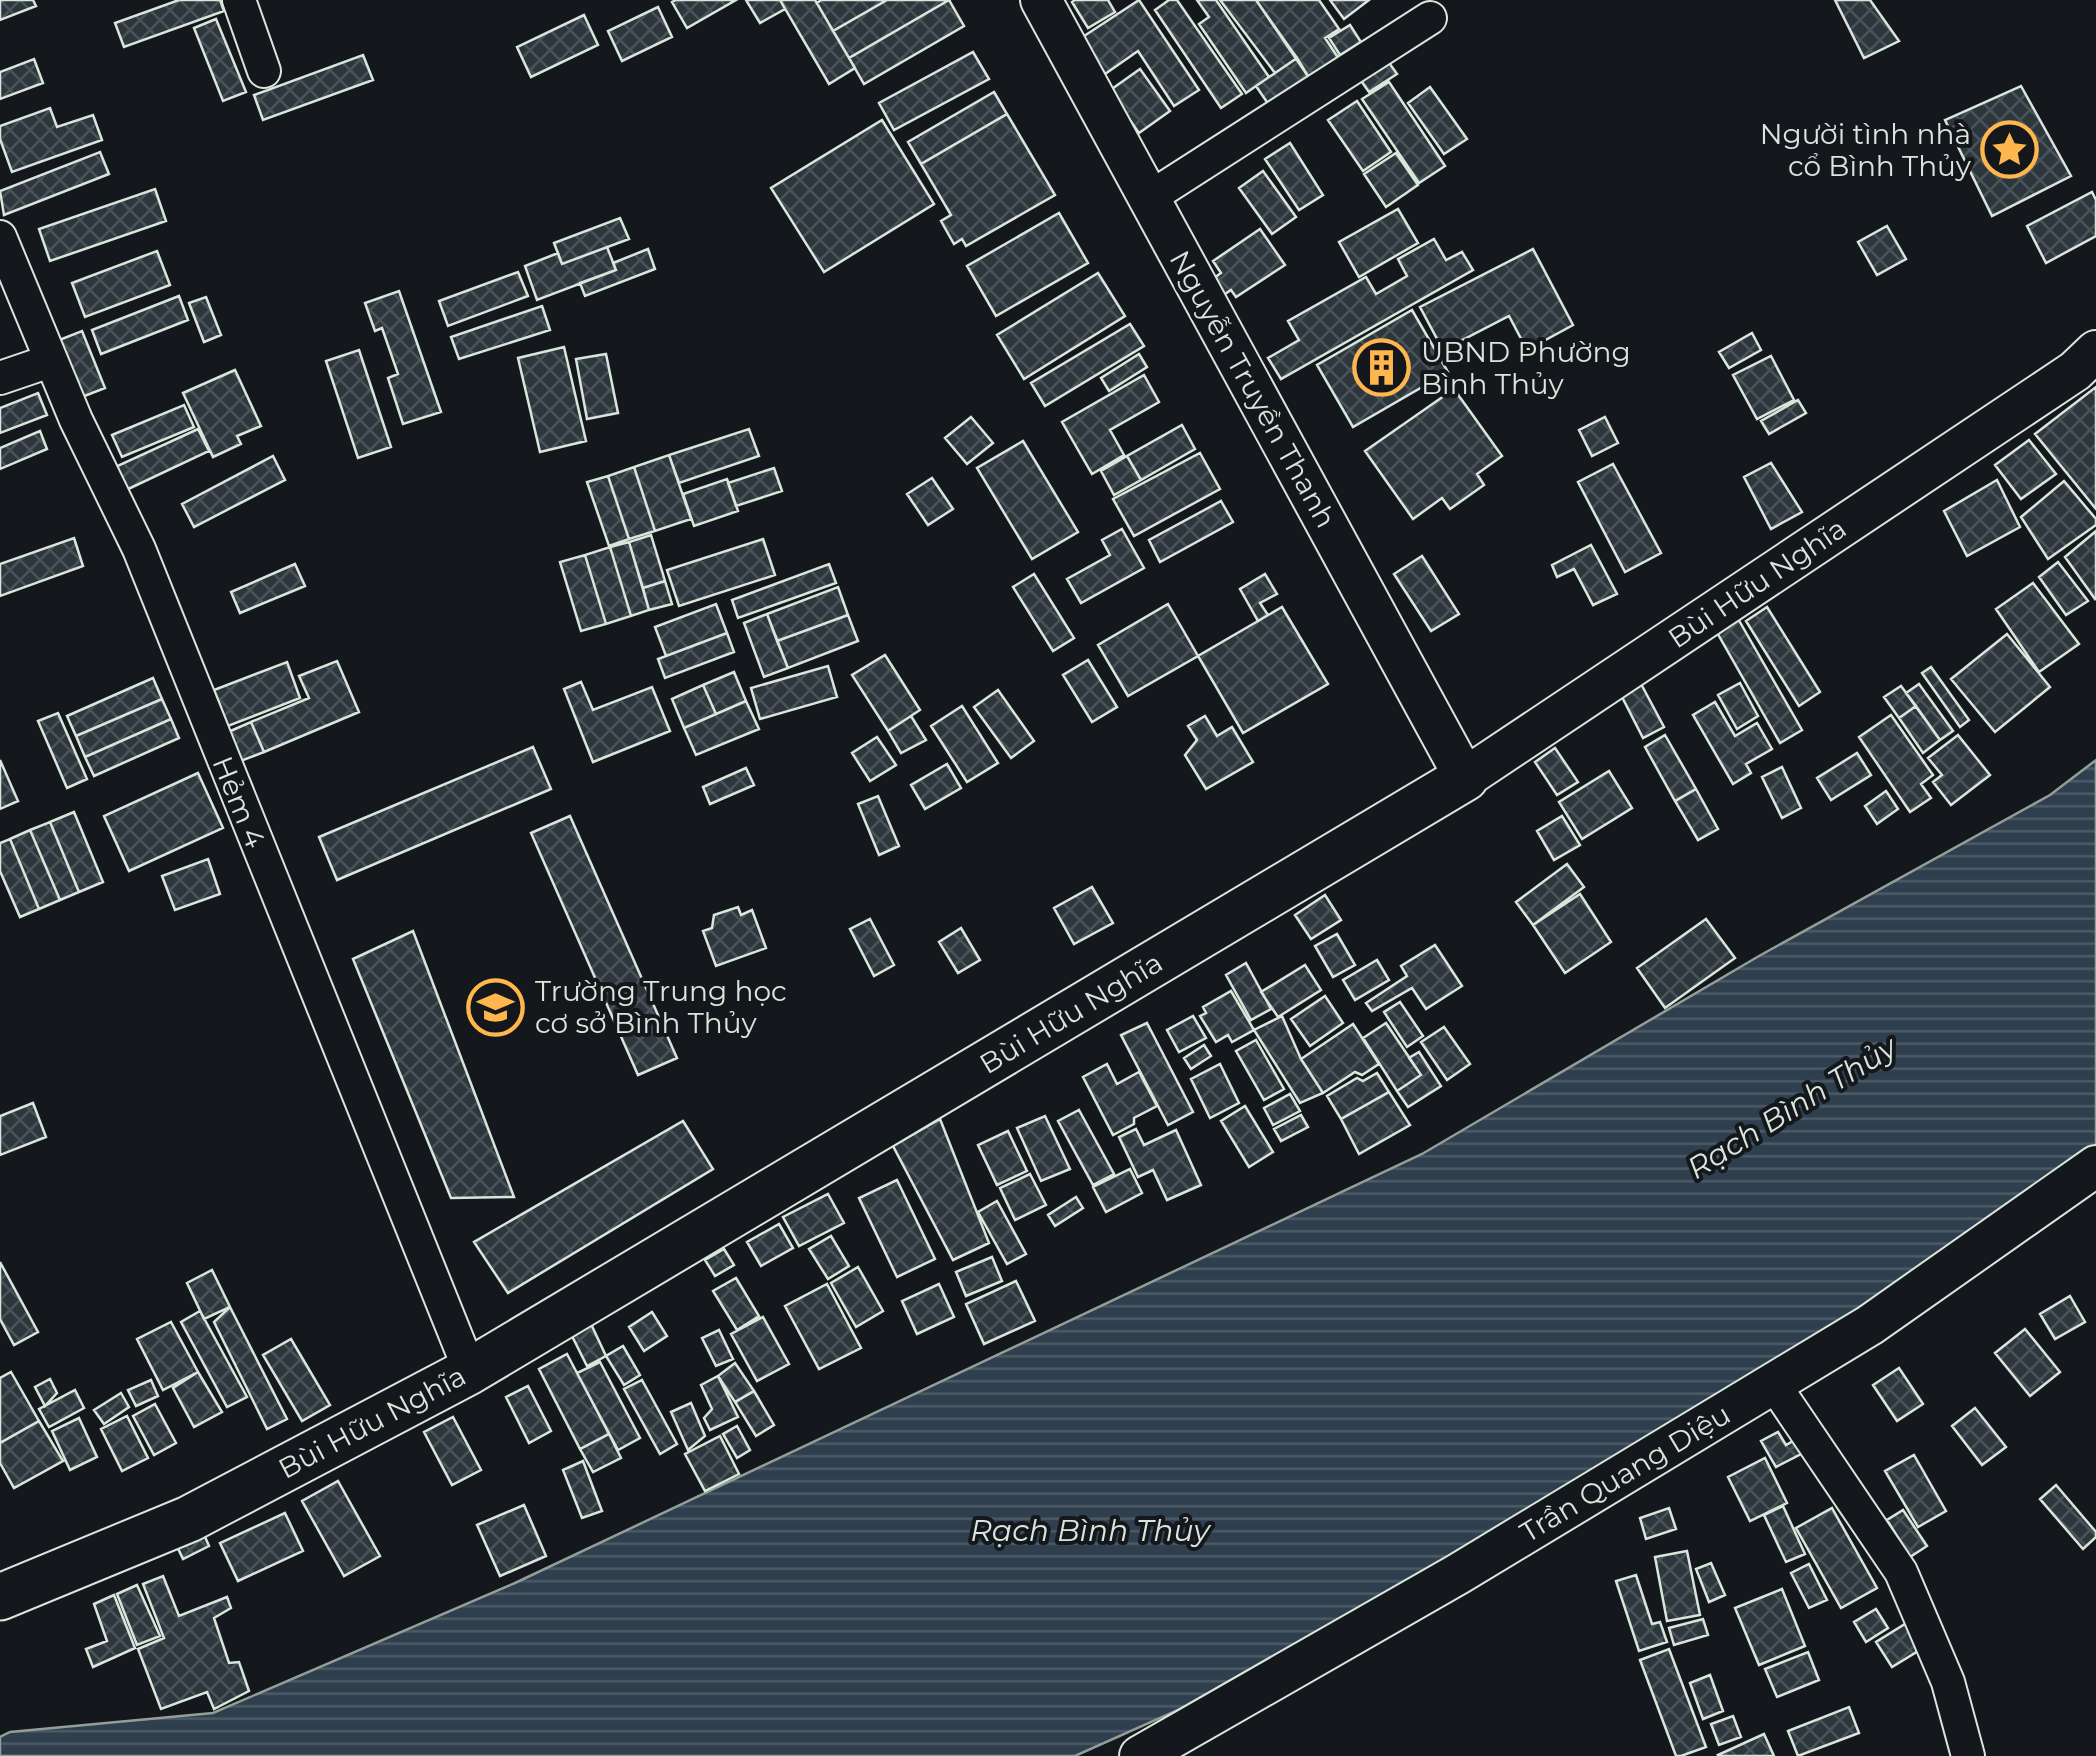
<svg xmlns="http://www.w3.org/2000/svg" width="2096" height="1756" font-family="Montserrat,sans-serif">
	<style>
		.water { fill: url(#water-rules); stroke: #939e99; stroke-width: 2.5 }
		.building { fill: url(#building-cross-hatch); stroke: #d8e6dc; stroke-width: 2.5 }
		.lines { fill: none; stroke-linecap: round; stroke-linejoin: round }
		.minor-casing { stroke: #d8e6dc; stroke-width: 36 }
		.tertiary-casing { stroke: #d8e6dc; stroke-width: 44 }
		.secondary-casing { stroke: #d8e6dc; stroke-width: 49 }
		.minor { stroke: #14181c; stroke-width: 32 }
		.tertiary { stroke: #14181c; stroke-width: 40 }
		.secondary { stroke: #14181c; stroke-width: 45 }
		.labels { text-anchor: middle; stroke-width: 8; stroke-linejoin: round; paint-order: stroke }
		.poi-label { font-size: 28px; fill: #d8e6dc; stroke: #14181c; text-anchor: start }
		.street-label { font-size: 28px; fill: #d8e6dc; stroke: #14181c }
		.water-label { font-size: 30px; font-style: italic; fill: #d8e6dc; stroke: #14181c }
	</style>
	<defs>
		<pattern id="water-rules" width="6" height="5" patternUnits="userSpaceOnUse" patternTransform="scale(2.5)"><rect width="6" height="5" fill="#2f3f4d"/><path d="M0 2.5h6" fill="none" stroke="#4c5b66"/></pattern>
		<pattern id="building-cross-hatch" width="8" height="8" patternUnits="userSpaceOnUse" patternTransform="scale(2.5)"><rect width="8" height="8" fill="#2c363c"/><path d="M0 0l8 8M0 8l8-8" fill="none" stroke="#4a5358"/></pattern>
	</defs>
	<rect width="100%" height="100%" fill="#14181c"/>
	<path class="water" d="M2096,760V1155L1722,1411L1444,1559L1178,1710L1075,1756H0V1737L10,1732L213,1713L515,1583L1422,1154L1759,956L2050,795Z"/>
	<path class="building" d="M0,0H33L36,6L0,20Z
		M179,0H220L224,11L124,47L115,23Z
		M676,0H736L687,28L672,2Z
		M746,0H780L785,9L760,23Z
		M780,0H815L855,68L829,84Z
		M821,0H887L833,31L817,3Z
		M887,0H949L849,58L833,31Z
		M949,0L964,26L864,84L849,58Z
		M1075,0H1108L1115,12L1088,28L1072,2Z
		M1139,0L1199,90L1174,106L1138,51L1105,74L1081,38Z
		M1169,0H1177L1242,94L1221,108L1155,10Z
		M1197,0H1216L1269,77L1246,93L1199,24L1209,17Z
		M1220,0H1256L1297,58L1275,73Z
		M1256,0H1319L1339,29L1325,38L1347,71L1318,91Z
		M1330,0H1369L1344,19Z
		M1835,0H1870L1899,41L1864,58Z
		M658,7L672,37L622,61L608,31Z
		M584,15L598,45L531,77L517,47Z
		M216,19L246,92L223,101L194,28Z
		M1350,25L1361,42L1340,55L1329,38Z
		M973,52L989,79L894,130L879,103Z
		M1382,53L1397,74L1369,92L1355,72Z
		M363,55L373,80L263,120L254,95Z
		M1297,58L1311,81L1271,108L1256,86Z
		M34,59L43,83L0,99V72Z
		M1140,69L1170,111L1139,133L1109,91Z
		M1389,82L1445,166L1419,183L1362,99Z
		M2021,86L2071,176L1992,216L1945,120Z
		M1430,87L1467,139L1444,154L1408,103Z
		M994,92L1007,114L921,164L908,142Z
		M1357,101L1391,152L1363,171L1328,120Z
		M50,108L57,127L93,115L102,140L12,172L0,139V126Z
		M1007,114L1055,195L966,246L962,239L954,244L941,221L951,215L921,164Z
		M882,120L934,204L824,272L771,188Z
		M1290,143L1323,195L1299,210L1265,159Z
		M100,152L109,174L4,215L0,191Z
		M1396,153L1418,185L1386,207L1364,174Z
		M1263,171L1296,217L1272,234L1239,188Z
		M155,189L166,221L50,261L39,229Z
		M2092,192L2096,200V236L2046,263L2027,226Z
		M1398,209L1418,243L1359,277L1339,242Z
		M1059,213L1088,263L996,316L967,266Z
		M620,218L629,239L562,264L554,243Z
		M1887,226L1906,259L1877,275L1858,242Z
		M1260,229L1285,265L1236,297L1231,290L1222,296L1211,280L1221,273L1213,261Z
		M1434,239L1446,260L1462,252L1473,270L1281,379L1268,358L1299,340L1288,321L1366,277L1376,294L1407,276L1398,259Z
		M607,247L616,270L537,300L525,266L558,253L562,264Z
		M648,249L655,269L585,296L580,283L616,270L613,263Z
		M1533,249L1573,325L1527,350L1509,316L1443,350L1420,307Z
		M157,251L170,285L85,317L72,283Z
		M518,272L528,296L448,326L439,301Z
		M1098,273L1125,316L1024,379L997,335Z
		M399,291L441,412L403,424L388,378L398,374L382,328L375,331L365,303Z
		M179,296L188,320L101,354L92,330Z
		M206,297L221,335L204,342L189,303Z
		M542,306L550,330L459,359L451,337Z
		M1412,310L1448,372L1353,427L1317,365Z
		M1130,324L1144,346L1045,406L1031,383Z
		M82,331L105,388L72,401L49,344Z
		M1752,333L1761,350L1729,368L1719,352Z
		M564,347L586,441L540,452L518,358Z
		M359,350L391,447L358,458L326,361Z
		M606,354L618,413L587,419L576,359Z
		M1139,354L1147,367L1109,391L1101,378Z
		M1771,356L1794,400L1757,419L1733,375Z
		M235,370L261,426L237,436L241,444L213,457L183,393Z
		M1144,375L1159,402L1110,430L1124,455L1092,474L1062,422Z
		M2096,387V509L2035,434Z
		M1454,389L1502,456L1477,474L1484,485L1450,509L1442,498L1413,519L1365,451Z
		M38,393L47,415L0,433V408Z
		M1798,400L1806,413L1769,434L1761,421Z
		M184,405L194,427L122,457L112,435Z
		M971,417L993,443L967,464L945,438Z
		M1605,417L1618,443L1592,456L1579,430Z
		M1182,425L1195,449L1141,480L1127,456Z
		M198,429L209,451L124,491L113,468Z
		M749,429L759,456L679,483L669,455Z
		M40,431L47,449L0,469V448Z
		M2029,440L2056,474L2021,499L1995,465Z
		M1023,441L1078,532L1032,559L977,468Z
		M1200,453L1220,489L1134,536L1113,499Z
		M669,455L691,519L655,531L634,467Z
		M273,456L285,480L194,527L182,504Z
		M1127,456L1141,480L1114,495L1101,471Z
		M1771,463L1802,512L1771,529L1744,477Z
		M1613,464L1661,553L1625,572L1578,482Z
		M634,467L655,531L629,539L608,476Z
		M774,468L782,491L736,506L728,483Z
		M608,476L629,539L609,546L587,482Z
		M932,478L953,509L928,525L907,494Z
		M727,479L738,511L694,526L683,494Z
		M1997,480L2020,527L1967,556L1944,511Z
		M2064,481L2096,519V525L2048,559L2021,517Z
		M1221,501L1233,522L1160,562L1149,540Z
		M1122,529L1144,568L1081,603L1067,579L1110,555L1102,540Z
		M2096,531V598L2095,599L2065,557Z
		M651,535L665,581L643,588L629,542Z
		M74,538L83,566L0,596V564Z
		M763,539L775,575L679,606L667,570Z
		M629,542L649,610L631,616L610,547Z
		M1591,545L1617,594L1593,605L1574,569L1557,577L1552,565Z
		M610,547L631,616L606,624L585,555Z
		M585,555L606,624L581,631L560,562Z
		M1422,556L1459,614L1431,631L1394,574Z
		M2058,562L2088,601L2066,615L2039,577Z
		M295,564L305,586L240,613L231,592Z
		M829,564L836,583L738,618L732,600Z
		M1034,574L1074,638L1053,651L1013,587Z
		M1265,574L1277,594L1260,603L1268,615L1258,621L1240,589Z
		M665,581L672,604L649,610L643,588Z
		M2033,583L2079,644L2039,672L1996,609Z
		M838,587L848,615L777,641L767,614Z
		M716,604L727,633L666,656L655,627Z
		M1168,604L1198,656L1128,696L1098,645Z
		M1282,607L1328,684L1243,733L1198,656Z
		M1767,607L1820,692L1799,706L1746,621Z
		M767,614L788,668L764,677L744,623Z
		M848,615L858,641L788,668L777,641Z
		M1737,617L1802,730L1780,743L1715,629Z
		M727,633L734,652L665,678L658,659Z
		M2007,634L2050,687L1995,732L1951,679Z
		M885,655L920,710L888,731L852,675Z
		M1088,660L1117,707L1092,722L1063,675Z
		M337,661L359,712L264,752L251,722L309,698L299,676Z
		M287,662L300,698L228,726L214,690Z
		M828,666L837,697L760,719L751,688Z
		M1931,667L1969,720L1960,727L1922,673Z
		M734,672L746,701L716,714L703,685Z
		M153,678L162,699L76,736L67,716Z
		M581,682L593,710L652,687L670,731L593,762L564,689Z
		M1640,682L1664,727L1643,738L1620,693Z
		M1740,683L1758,716L1737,729L1718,695Z
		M1919,684L1953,731L1940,740L1906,693Z
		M703,685L716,714L684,728L672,699Z
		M1901,686L1916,706L1899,718L1884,697Z
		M998,690L1034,741L1011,758L974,707Z
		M162,699L171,719L85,757L76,736Z
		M746,701L759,729L696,755L684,728Z
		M1715,702L1735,736L1757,723L1772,749L1746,764L1751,773L1733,784L1693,715Z
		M962,706L998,763L967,782L931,726Z
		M1916,706L1940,740L1923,753L1899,718Z
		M58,713L87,779L67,788L38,721Z
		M1891,715L1933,775L1921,784L1931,798L1910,812L1859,737Z
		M911,716L926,740L901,753L888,731Z
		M1205,716L1217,736L1232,727L1253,762L1206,789L1185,755L1197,740L1188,726Z
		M171,719L179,738L94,776L85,757Z
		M251,722L264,752L238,762L226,733Z
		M1665,735L1696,789L1675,801L1645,747Z
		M1958,735L1990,775L1951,805L1933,782L1942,775L1928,758Z
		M877,737L896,765L870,781L852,753Z
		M533,747L551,789L337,880L319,837Z
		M1555,748L1578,782L1557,795L1535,762Z
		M1857,753L1871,775L1831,800L1817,778Z
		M0,760L18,801L0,809Z
		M947,764L961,788L925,809L911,785Z
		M1782,767L1801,808L1782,818L1762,777Z
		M746,768L754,785L710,804L703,787Z
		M1609,771L1632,808L1582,839L1559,802Z
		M198,773L223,828L129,871L104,816Z
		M1696,789L1718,829L1698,840L1675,801Z
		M1886,791L1898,809L1877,824L1865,806Z
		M878,796L899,846L879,855L858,804Z
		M74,812L103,882L79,892L50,822Z
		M570,816L677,1058L638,1075L531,833Z
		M1562,816L1580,845L1554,860L1537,831Z
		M50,822L79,892L60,900L30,830Z
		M30,830L60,900L39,909L10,839Z
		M10,839L39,909L20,917L0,871V843Z
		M208,859L220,894L175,910L162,876Z
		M1567,864L1584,887L1533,925L1516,902Z
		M1092,887L1113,923L1074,944L1054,908Z
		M1580,894L1611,942L1565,973L1533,925Z
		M1325,895L1341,920L1311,939L1295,915Z
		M738,907L741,915L752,910L766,948L716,966L703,931L712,928L714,915Z
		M870,919L894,965L874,976L850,929Z
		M1706,919L1735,958L1665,1008L1637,968Z
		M961,928L980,960L958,973L939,942Z
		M413,931L514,1197L451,1198L353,959Z
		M1337,934L1355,965L1333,977L1315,946Z
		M1435,945L1462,986L1426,1009L1412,988L1372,1011L1366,1003L1407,976L1401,966Z
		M1377,960L1389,980L1355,1000L1343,980Z
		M1246,963L1271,1009L1251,1020L1226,975Z
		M1305,965L1321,990L1278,1017L1261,992Z
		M1231,991L1254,1030L1232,1042L1228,1035L1216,1042L1200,1016L1206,1013L1203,1007Z
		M1325,996L1343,1023L1310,1046L1291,1019Z
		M1400,1002L1423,1036L1407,1047L1384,1012Z
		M1193,1016L1206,1038L1179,1052L1167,1030Z
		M1282,1016L1301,1059L1323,1093L1300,1103L1254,1030Z
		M1147,1023L1193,1112L1168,1125L1121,1035Z
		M1386,1023L1421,1075L1397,1091L1363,1038Z
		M1353,1024L1379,1064L1362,1075L1355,1072L1323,1093L1301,1059Z
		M1444,1027L1470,1064L1447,1080L1421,1042Z
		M1256,1040L1284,1089L1264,1100L1236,1051Z
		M1204,1045L1211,1056L1191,1069L1184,1058Z
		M1419,1052L1441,1086L1408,1107L1397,1091L1421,1075L1409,1058Z
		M1107,1064L1117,1084L1139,1072L1157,1106L1134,1118V1124L1113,1135L1083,1077Z
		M1220,1064L1239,1103L1210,1118L1191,1079Z
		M1377,1073L1389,1092L1341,1119L1327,1096L1357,1078L1363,1081Z
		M1389,1092L1410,1125L1359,1154L1341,1119Z
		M1290,1094L1300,1111L1273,1125L1264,1108Z
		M33,1103L46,1137L0,1155V1116Z
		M1245,1106L1273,1152L1249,1167L1221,1121Z
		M1079,1110L1114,1174L1093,1185L1058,1121Z
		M1301,1115L1308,1127L1281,1141L1274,1129Z
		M1045,1116L1070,1169L1041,1181L1017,1128Z
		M940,1119L989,1243L953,1260L893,1146Z
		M683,1121L713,1169L508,1293L474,1242Z
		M1136,1129L1144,1145L1176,1130L1201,1185L1167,1200L1153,1170L1138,1177L1119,1137Z
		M1008,1131L1027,1171L997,1185L978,1145Z
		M1130,1169L1142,1193L1106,1212L1093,1187Z
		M1030,1174L1046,1205L1015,1220L1000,1188Z
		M897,1180L935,1259L897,1277L859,1198Z
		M828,1194L844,1223L799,1246L783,1217Z
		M1076,1197L1083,1208L1055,1226L1048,1215Z
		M997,1201L1026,1254L1007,1264L978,1212Z
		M779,1224L793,1248L761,1266L747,1242Z
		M831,1236L849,1266L828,1279L809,1249Z
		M724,1249L734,1265L715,1276L705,1260Z
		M992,1257L1002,1281L966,1296L956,1272Z
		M0,1262L38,1332L14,1345L0,1319Z
		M858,1267L883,1311L856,1327L831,1283Z
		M212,1270L230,1307L204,1319L187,1283Z
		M736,1278L759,1316L737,1330L713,1291Z
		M1016,1281L1035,1321L984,1344L966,1304Z
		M827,1284L861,1348L819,1369L785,1306Z
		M939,1284L954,1317L917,1334L902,1301Z
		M2070,1296L2085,1322L2055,1339L2040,1314Z
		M230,1307L287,1419L267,1429L214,1322Z
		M200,1311L247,1397L227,1407L181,1322Z
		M652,1312L667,1336L644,1351L629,1327Z
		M763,1317L789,1364L757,1381L731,1334Z
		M171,1322L198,1372L163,1390L137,1339Z
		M591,1324L606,1356L587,1366L571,1334Z
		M2025,1329L2060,1372L2030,1396L1995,1353Z
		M719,1330L733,1359L716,1366L702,1338Z
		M291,1339L330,1405L302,1421L263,1355Z
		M623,1346L640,1375L624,1385L606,1356Z
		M567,1354L609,1434L580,1449L539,1369Z
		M600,1362L640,1438L618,1450L577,1373Z
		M735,1363L754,1391L735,1402L718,1376Z
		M1899,1368L1923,1404L1897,1421L1873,1385Z
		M11,1372L39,1421L0,1443V1378Z
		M198,1372L222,1412L194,1427L173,1388Z
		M718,1376L738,1417L710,1430L704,1418L712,1409L701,1385Z
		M50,1379L57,1393L45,1406L35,1387Z
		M151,1380L158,1396L136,1406L128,1390Z
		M642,1380L677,1444L660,1454L624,1389Z
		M528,1386L551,1431L529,1443L506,1397Z
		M75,1390L84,1408L49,1427L39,1409Z
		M754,1391L774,1425L756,1436L735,1402Z
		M121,1393L129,1407L104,1424L94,1410Z
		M691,1403L705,1436L688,1450L671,1412Z
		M155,1404L176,1443L154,1455L133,1416Z
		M1975,1408L2006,1447L1982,1465L1952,1426Z
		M127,1416L148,1458L122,1471L101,1429Z
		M453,1417L481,1470L452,1485L424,1432Z
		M79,1418L97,1457L70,1470L52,1431Z
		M39,1421L63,1461L14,1488L0,1463V1443Z
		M737,1426L750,1450L737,1458L723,1434Z
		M1778,1432L1786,1445L1795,1440L1803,1453L1776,1467L1761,1441Z
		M609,1434L621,1458L593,1472L580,1449Z
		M720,1436L739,1474L705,1491L685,1454Z
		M1914,1455L1946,1511L1918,1527L1885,1471Z
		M1765,1458L1787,1503L1750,1521L1728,1477Z
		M583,1461L602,1511L582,1518L563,1470Z
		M338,1481L380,1556L344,1576L302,1501Z
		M2056,1485L2096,1532V1537L2083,1549L2040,1499Z
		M524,1505L546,1556L500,1576L477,1525Z
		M1783,1506L1805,1554L1786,1562L1764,1515Z
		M1669,1508L1676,1529L1646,1539L1640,1518Z
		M1832,1508L1877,1588L1841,1608L1796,1528Z
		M1903,1510L1927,1546L1910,1557L1887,1520Z
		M285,1513L303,1551L238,1581L220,1543Z
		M202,1530L209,1546L183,1559L175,1542Z
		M1687,1551L1700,1615L1667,1621L1655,1557Z
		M1711,1563L1725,1595L1709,1602L1696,1569Z
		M1809,1564L1827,1600L1809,1608L1791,1573Z
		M1636,1575L1652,1624L1660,1622L1667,1642L1639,1651L1616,1581Z
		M163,1576L179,1616L227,1597L231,1608L214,1618L229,1663L239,1662L249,1691L214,1709L207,1692L161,1709L138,1649L164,1638L143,1584Z
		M137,1585L160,1636L137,1645L117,1594Z
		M1782,1589L1805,1646L1759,1665L1735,1608Z
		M114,1595L135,1648L93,1667L86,1649L107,1641L94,1604Z
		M1876,1609L1888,1628L1866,1642L1854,1622Z
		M1703,1619L1708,1635L1674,1645L1669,1628Z
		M1913,1619L1928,1645L1892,1667L1876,1642Z
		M1669,1649L1706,1747L1681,1756H1676L1640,1660Z
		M1808,1652L1819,1680L1777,1697L1765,1669Z
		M1710,1675L1723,1711L1703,1719L1690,1683Z
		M1849,1707L1859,1733L1798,1756L1788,1731Z
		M1733,1716L1741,1737L1719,1745L1711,1724Z
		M1764,1734L1774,1756H1719L1718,1755Z"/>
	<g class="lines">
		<defs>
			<path id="minor" d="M239,0L264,71
				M1149,198L1430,18
				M0,237L76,420L139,549L470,1371
				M0,378L50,361
				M1773,1383L1901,1572L1948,1682L1968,1756"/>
			<path id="tertiary" d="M1041,0L1465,778L2075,371L2096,351
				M1140,1756L1458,1574L1870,1325L2096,1166"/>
			<path id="secondary" d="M0,1597L189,1519L470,1371L1465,778"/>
		</defs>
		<use href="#minor" class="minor-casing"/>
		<use href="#tertiary" class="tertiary-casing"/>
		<use href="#secondary" class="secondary-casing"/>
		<use href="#minor" class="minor"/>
		<use href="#tertiary" class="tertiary"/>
		<use href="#secondary" class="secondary"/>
	</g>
	<defs>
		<symbol id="sight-ring" viewBox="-11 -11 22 22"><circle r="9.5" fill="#14181c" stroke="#ffb74d" stroke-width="1.5"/><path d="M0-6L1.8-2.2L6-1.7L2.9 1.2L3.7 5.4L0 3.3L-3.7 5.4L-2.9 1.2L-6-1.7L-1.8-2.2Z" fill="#ffb74d"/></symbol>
		<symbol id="building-ring" viewBox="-11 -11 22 22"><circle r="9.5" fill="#14181c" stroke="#ffb74d" stroke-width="1.5"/><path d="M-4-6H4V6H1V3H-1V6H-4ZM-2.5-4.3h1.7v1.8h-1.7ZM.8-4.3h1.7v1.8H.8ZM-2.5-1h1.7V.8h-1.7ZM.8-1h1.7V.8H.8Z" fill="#ffb74d"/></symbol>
		<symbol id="school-ring" viewBox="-11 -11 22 22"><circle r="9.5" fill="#14181c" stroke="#ffb74d" stroke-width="1.5"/><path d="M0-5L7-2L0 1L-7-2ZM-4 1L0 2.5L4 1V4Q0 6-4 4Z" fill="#ffb74d"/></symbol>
	</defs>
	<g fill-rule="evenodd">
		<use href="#sight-ring" x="1978" y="118" width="63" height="63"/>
		<use href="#building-ring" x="1350" y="336" width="63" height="63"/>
		<use href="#school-ring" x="464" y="976" width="63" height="63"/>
	</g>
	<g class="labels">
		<g class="poi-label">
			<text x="1971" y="144" text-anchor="end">Người tình nhà<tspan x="1971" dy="32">cổ Bình Thủy</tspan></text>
			<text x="1421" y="362">UBND Phường<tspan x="1421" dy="32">Bình Thủy</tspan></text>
			<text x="535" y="1001">Trường Trung học<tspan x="535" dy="32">cơ sở Bình Thủy</tspan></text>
		</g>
		<g class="street-label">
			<text transform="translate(1253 389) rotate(61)" y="10">Nguyễn Truyền Thanh</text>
			<text transform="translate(1757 583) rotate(-34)" y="10">Bùi Hữu Nghĩa</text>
			<text transform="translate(239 802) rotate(68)" y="10">Hẻm 4</text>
			<text transform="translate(1071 1013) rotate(-31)" y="10">Bùi Hữu Nghĩa</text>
			<text transform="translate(372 1422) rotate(-28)" y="10">Bùi Hữu Nghĩa</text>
			<text transform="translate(1625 1473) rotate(-31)" y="10">Trần Quang Diệu</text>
		</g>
		<g class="water-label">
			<text transform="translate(1792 1108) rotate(-32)" y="10">Rạch Bình Thủy</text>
			<text x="1090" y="1541">Rạch Bình Thủy</text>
		</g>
	</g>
</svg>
